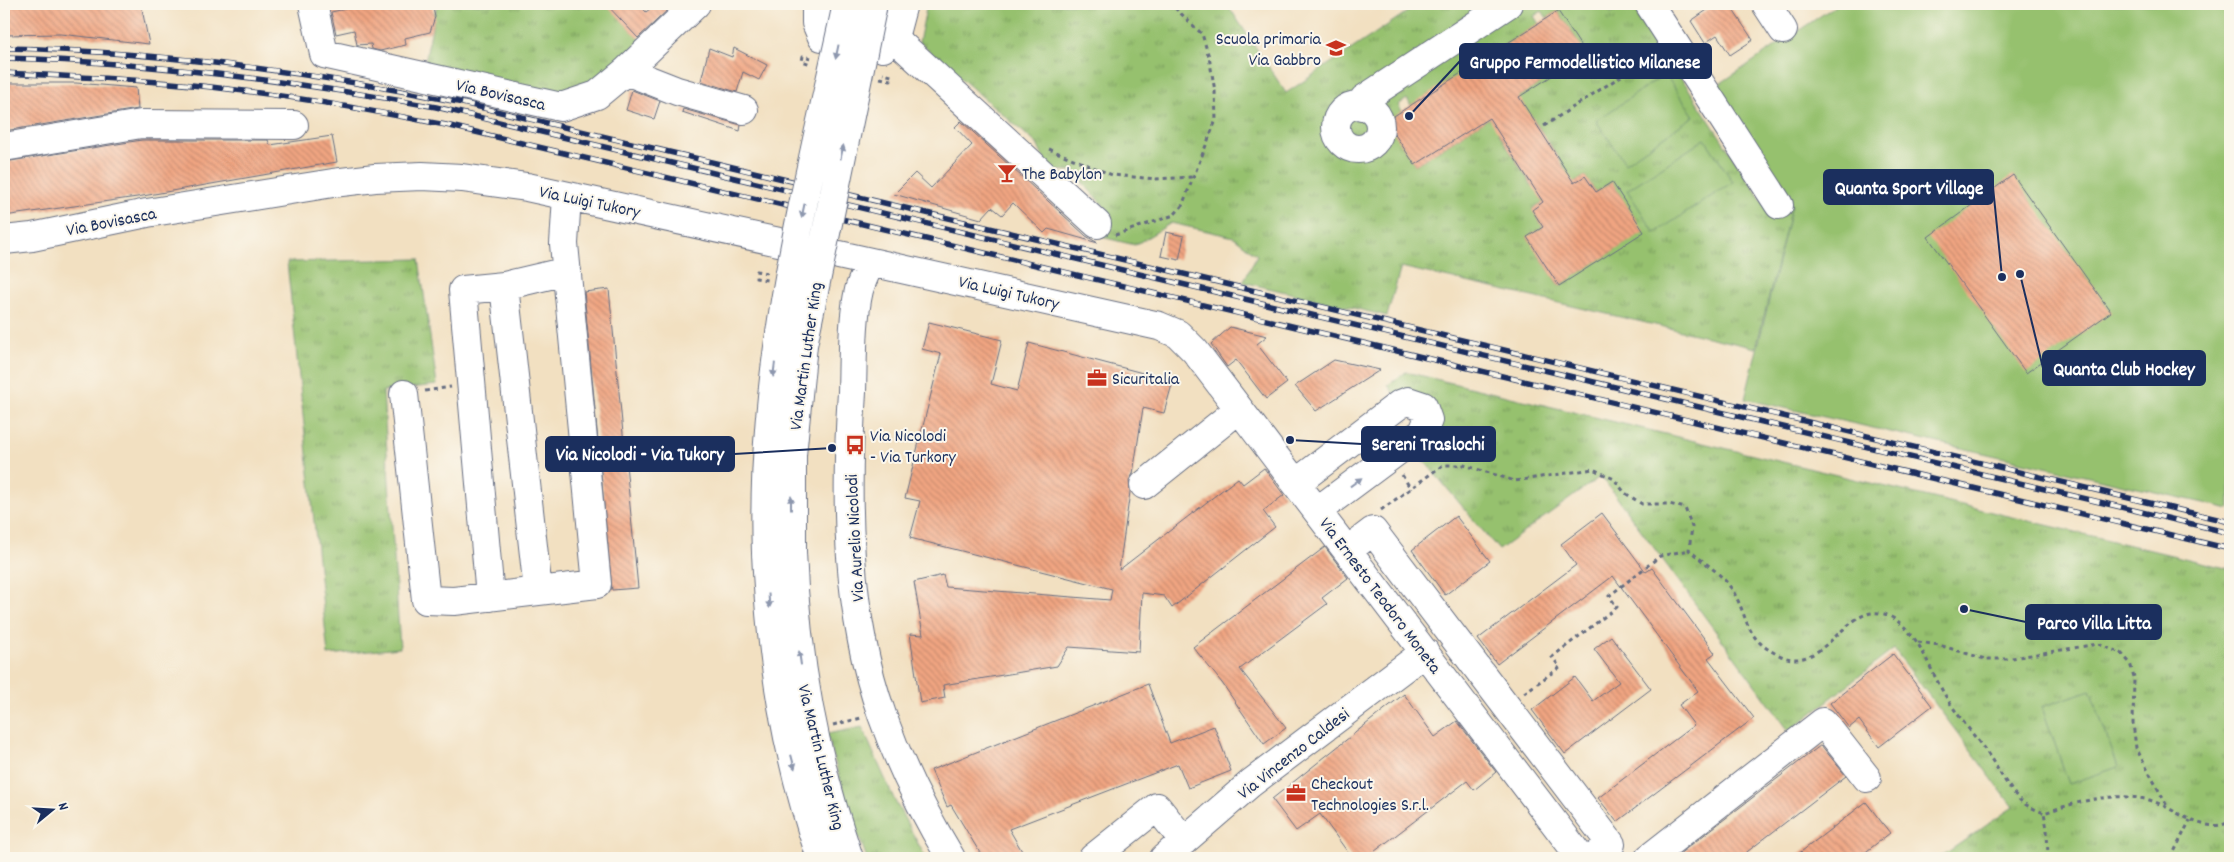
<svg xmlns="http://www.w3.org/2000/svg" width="2234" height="862" font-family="Dekko,sans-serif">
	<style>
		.grass { fill: url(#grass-tufts); stroke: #587866; fill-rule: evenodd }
		.garden { fill: #96c16e; stroke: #587866 }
		.building { fill: url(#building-back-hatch) }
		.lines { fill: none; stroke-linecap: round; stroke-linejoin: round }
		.minor-casing { stroke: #666d81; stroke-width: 30 }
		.path { stroke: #666d81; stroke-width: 3; stroke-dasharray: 4 4; stroke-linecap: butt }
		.minor { stroke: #fff; stroke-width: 28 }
		.rail-casing { stroke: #1b2f5e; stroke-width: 5.5 }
		.rail { stroke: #fbf7ec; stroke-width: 4; stroke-dasharray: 11; stroke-linecap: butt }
		.minor-bridge-casing { stroke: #666d81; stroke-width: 30; stroke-linecap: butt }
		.minor-bridge { stroke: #fff; stroke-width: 28 }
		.oneway { fill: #8d97ae }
		.labels { text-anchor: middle; stroke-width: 4; stroke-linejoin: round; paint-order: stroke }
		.poi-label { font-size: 18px; fill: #1b2f5e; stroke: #fbf7ec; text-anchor: start }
		.street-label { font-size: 18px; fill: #1b2f5e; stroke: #fbf7ec }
		.leader { fill: none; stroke: #1b2f5e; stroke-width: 2 }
		.callout-dot { fill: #1b2f5e; stroke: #fbf7ec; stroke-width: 2 }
		.callout { fill: #1b2f5e; stroke: #1b2f5e; stroke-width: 2 }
		.callout-label { font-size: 19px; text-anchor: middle; font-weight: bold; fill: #fff }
	</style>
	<defs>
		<pattern id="grass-tufts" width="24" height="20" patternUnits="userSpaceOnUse" patternTransform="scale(1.25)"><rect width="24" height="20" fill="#96c16e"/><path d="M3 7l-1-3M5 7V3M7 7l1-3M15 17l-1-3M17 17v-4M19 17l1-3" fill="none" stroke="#7a9d5e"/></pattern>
		<pattern id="building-back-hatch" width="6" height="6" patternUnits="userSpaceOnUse" patternTransform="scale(1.25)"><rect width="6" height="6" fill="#f1a581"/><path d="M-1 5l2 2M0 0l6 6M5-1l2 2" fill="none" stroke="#c2876d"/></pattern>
	</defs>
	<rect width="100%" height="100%" fill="#fbf7ec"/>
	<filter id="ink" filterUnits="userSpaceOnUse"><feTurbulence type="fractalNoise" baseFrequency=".02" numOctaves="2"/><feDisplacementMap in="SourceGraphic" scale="10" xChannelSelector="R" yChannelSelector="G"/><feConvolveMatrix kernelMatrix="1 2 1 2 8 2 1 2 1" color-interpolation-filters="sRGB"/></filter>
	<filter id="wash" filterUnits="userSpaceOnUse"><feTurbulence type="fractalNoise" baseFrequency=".0096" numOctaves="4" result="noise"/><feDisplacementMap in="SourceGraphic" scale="20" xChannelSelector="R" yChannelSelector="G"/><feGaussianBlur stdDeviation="1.12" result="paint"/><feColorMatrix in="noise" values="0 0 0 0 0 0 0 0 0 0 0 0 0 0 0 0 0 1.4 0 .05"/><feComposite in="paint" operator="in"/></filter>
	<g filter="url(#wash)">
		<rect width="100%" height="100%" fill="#f2e0c1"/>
		<path class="grass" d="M437,4H609L612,10L641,40L587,93L557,103L424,66Z
			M927,4H1227L1286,93L1419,4H1605L1611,13L1625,4H1633L1764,204L1792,205L1756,348L1401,267L1387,316L1243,282L1257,255L1234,237L1171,223L1135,245L1093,235L1112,215L1072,171L1049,170L1037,144L919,42ZM1542,11L1547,18L1558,11L1586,54L1510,103L1521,120L1531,115L1564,166L1563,190L1585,176L1596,192L1612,182L1643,232L1559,286L1528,237L1543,227L1532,209L1555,194L1545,179L1532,186L1499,134L1495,114L1436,152L1424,151L1428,157L1415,165L1404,148L1402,111L1398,105L1407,99L1419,118L1466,70L1463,64L1480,52L1484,58L1535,26L1545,34L1534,16Z
			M419,259L437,385L383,391L400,648L328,655L287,262Z
			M1406,372L2230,569V858H1939L2013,807L1894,649L1789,731L1601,476L1499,550L1414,449L1431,432L1396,397L1388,385Z
			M862,727L895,801L926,858H867L851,817L827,734Z"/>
		<path class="garden" d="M1838,4H2230V509L1745,399L1792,205L1715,87Z
			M1665,74L1694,116L1625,163L1596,121Z
			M1705,139L1733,182L1655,233L1627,190Z
			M2090,690L2118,767L2069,784L2042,707Z"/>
		<g id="blocks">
			<path class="building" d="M4,4H141L149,44L60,34L4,35Z
				M369,4H432L435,17L430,32L405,38L406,45L380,51L372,49L371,44L357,45L354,30L336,34L331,12Z
				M606,4H639L646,12L656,4H674L638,38Z
				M1716,4H1729L1753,40L1730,55L1717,35L1705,43L1691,21Z
				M1558,11L1586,54L1519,97L1574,183L1585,176L1596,192L1612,182L1644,232L1559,286L1527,237L1543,227L1532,210L1543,202L1489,118L1415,165L1386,121L1466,70L1462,64L1480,52L1484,58Z
				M709,48L732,57L734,48L767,65L759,80L743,72L737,92L701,81Z
				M4,83H76L136,88L138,109L4,131Z
				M632,90L660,101L654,119L626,110Z
				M683,109L741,125L740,131L682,112Z
				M961,121L1086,236L1098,243L1048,229L1044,233L1013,203L1002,215L992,207L981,219L894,194L915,173L931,188L972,145L955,127Z
				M332,136L337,162L137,197L4,216V162L142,140H268L270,145Z
				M2013,175L2111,312L2026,373L1928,237Z
				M1166,232L1184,236L1179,260L1161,256Z
				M609,289L638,588L612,590L584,292Z
				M929,322L1002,340L991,384L1017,391L1029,343L1173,381L1164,413L1143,408L1133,474L1129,480L1130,492L1119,570L1238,478L1243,484L1264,468L1284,495L1263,511L1275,527L1172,608L1164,596L1142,593L1139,652L1069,647L1057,666L943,685L945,698L920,703L910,634L923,635L914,582L943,575L946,587L1110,600L1112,589L910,538L920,501L905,498L941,354L922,349Z
				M1230,327L1267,336L1257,344L1287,383L1266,399L1236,360L1227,367L1211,344Z
				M1334,360L1380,370L1316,411L1295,386Z
				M1602,513L1646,572L1652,568L1715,653L1708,658L1754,718L1617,822L1598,798L1694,725L1679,705L1698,691L1613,576L1497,664L1478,639L1576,565L1561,544Z
				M1456,516L1490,561L1445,595L1412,550Z
				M1325,547L1348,578L1322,598L1327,604L1240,669L1286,728L1264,744L1222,683L1193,647Z
				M1611,636L1651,689L1565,754L1532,710L1575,677L1593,701L1619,682L1594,649Z
				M1893,654L1932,706L1879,747L1859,720L1849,728L1830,703Z
				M1148,684L1170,743L1214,726L1231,771L1188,788L1178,764L1009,829L1026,858H983L951,805L947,807L931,770Z
				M1404,694L1435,737L1457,721L1496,772L1474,790L1467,781L1366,858H1352L1320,814L1296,831L1272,799Z
				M1821,745L1846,776L1739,858H1674Z
				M1866,802L1890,833L1858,858H1793Z"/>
		</g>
	</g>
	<g filter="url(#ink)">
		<use href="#blocks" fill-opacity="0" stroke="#666d81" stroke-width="1"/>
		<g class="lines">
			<defs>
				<path id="minor" d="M313,4L324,54L561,107L597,95L626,71L696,4
					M816,4V23L822,37
					M1649,4L1779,205
					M1766,4L1783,30
					M893,37L1097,224
					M883,48L895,34L903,4
					M626,71L677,91L744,110
					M1336 127a22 22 0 1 1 44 0a22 22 0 1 1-44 0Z
					M1362,106L1364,99L1508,4
					M4,147L141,124L294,125
					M4,240L32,237L147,213L333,183L375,178L422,176L462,178L527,187L779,242
					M839,255L1159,326L1178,334L1195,351L1581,858
					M870,262C867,271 862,280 859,290C852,319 853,361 852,392C845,498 846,614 882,715C900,766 923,812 951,858
					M404,394L426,600L454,601L597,584L564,244L567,196
					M1296,483L1400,404L1408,401L1423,406L1428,420L1423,432L1317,511
					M1144,485L1239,409
					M1348,550L1373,531L1611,844L1593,858
					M792,552C796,659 814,756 849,858
					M766,553C771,661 786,755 821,858
					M538,591L504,286L567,271
					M490,597L463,290L504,286
					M1093,858L1157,807L1184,841
					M1164,858L1251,783L1425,652
					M1649,858L1823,722L1867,778"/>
			</defs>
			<use href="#minor" class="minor-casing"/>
			<path class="path" d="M811,58L803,56L802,61L811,64
				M880,78L891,80L892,76L883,74
				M1544,126L1655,54
				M1049,149L1112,175L1156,179L1193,177
				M1115,235L1174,215L1182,206L1216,120L1215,91L1209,57L1202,34L1171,4
				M767,273L757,271L756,278L767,280
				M425,391L451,387
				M1402,475L1411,489
				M1381,510L1443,465H1464L1515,481L1593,469L1614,479L1625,493L1642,504H1669L1685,508L1692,527L1689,550C1703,562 1721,573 1731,588C1750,617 1742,639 1781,656C1827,676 1849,591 1893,618C1919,635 1926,661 1940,686C1953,711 1972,732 1988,754C1998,769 2008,788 2021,801C2026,806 2037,810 2044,813
				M1918,642L1939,645L1985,659H2006L2098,644L2121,653L2130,663L2134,677L2133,723L2136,748L2167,806
				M1524,693L1560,667L1552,657L1617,607L1609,596L1660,556L1689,550
				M833,725L861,718
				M2048,858L2047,829L2044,813C2077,802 2110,792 2145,799C2174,805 2199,836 2230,822
				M2171,858L2190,820"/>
			<use href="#minor" class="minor"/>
			<defs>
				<path id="rail" d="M4,48C157,51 308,72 458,102L2230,522
					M4,58C149,62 293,81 436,107L2230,533
					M4,73C81,77 159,80 236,90C306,98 377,112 446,125L2230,549"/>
			</defs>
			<use href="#rail" class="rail-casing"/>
			<use href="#rail" class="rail"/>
			<defs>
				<path id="minor-bridge" d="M792,552V455L803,345L873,4
					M766,553C759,366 808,185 847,4"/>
			</defs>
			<use href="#minor-bridge" class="minor-bridge-casing"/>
			<use href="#minor-bridge" class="minor-bridge"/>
		</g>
		<defs><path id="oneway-solid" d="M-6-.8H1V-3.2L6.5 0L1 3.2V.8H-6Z" transform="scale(1.25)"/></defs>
		<g class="oneway">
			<use href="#oneway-solid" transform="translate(837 52) rotate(102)"/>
			<use href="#oneway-solid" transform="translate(842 152) rotate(-78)"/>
			<use href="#oneway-solid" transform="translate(803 211) rotate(102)"/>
			<use href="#oneway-solid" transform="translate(774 370) rotate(97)"/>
			<use href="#oneway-solid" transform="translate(1356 482) rotate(-36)"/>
			<use href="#oneway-solid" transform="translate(791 503) rotate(-90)"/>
			<use href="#oneway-solid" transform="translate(769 601) rotate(86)"/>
			<use href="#oneway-solid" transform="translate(800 658) rotate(-98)"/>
			<use href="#oneway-solid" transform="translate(793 762) rotate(75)"/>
		</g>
	</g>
	<defs>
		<symbol id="school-bare" viewBox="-9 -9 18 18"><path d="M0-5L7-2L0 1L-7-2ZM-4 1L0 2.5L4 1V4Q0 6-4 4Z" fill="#c8321e" stroke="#fbf7ec" stroke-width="2.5" paint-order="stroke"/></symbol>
		<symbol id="bar-bare" viewBox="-9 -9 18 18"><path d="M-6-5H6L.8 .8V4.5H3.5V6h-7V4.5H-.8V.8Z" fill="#c8321e" stroke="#fbf7ec" stroke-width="2.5" paint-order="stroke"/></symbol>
		<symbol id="office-bare" viewBox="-9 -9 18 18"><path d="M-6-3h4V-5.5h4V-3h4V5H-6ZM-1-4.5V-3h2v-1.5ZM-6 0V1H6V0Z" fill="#c8321e" stroke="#fbf7ec" stroke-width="2.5" paint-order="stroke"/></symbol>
		<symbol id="bus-bare" viewBox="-9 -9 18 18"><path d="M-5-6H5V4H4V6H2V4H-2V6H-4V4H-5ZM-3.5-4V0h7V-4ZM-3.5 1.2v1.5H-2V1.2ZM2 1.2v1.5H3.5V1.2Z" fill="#c8321e" stroke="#fbf7ec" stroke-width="2.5" paint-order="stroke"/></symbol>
	</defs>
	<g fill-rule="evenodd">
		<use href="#school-bare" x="1322" y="34" width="28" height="28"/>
		<use href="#bar-bare" x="993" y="159" width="28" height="28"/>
		<use href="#office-bare" x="1083" y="364" width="28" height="28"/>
		<use href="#bus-bare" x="841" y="431" width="28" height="28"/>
		<use href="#office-bare" x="1282" y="779" width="28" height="28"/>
	</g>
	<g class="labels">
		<g class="poi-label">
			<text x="1321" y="44" text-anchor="end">Scuola primaria<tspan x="1321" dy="21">Via Gabbro</tspan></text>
			<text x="1022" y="179">The Babylon</text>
			<text x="1112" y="384">Sicuritalia</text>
			<text x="870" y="441">Via Nicolodi<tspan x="870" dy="21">- Via Turkory</tspan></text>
			<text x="1311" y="789">Checkout<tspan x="1311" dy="21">Technologies S.r.l.</tspan></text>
		</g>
		<g class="street-label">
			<text transform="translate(501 94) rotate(13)" y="6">Via Bovisasca</text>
			<text transform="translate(590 201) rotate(12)" y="6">Via Luigi Tukory</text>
			<text transform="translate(111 221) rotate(-11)" y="6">Via Bovisasca</text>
			<text transform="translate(1009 292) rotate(13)" y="6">Via Luigi Tukory</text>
			<text transform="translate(805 356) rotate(-82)" y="6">Via Martin Luther King</text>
			<text transform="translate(854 538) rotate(-93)" y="6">Via Aurelio Nicolodi</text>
			<text transform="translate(1381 595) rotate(53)" y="6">Via Ernesto Teodoro Moneta</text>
			<text transform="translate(1293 753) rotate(-38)" y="6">Via Vincenzo Caldesi</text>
			<text transform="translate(822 757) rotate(76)" y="6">Via Martin Luther King</text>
		</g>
	</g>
	<path class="leader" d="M1409 116L1460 61M2002 277L1993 187M2020 274L2043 368M1290 440L1362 444M832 448L734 454M1964 609L2026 622"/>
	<g class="callout-dot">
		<circle cx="1409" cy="116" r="5"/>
		<circle cx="2002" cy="277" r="5"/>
		<circle cx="2020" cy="274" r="5"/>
		<circle cx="1290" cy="440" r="5"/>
		<circle cx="832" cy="448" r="5"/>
		<circle cx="1964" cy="609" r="5"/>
	</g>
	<g class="callout">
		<rect x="1460" y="44" width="251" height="34" rx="5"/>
		<rect x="1824" y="170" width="169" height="34" rx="5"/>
		<rect x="2043" y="351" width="162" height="34" rx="5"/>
		<rect x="1362" y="427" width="133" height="34" rx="5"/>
		<rect x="546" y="437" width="188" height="34" rx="5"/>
		<rect x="2026" y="605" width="135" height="34" rx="5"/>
	</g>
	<g class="callout-label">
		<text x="1585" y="68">Gruppo Fermodellistico Milanese</text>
		<text x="1909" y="194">Quanta Sport Village</text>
		<text x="2124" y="375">Quanta Club Hockey</text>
		<text x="1428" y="450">Sereni Traslochi</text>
		<text x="640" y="460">Via Nicolodi - Via Tukory</text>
		<text x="2094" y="629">Parco Villa Litta</text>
	</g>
	<rect width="2234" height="862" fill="none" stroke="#fbf7ec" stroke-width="20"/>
	<g transform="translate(52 810) rotate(72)" stroke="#fbf7ec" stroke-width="4" paint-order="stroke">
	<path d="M0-4L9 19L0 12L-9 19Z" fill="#1b2f5e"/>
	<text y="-8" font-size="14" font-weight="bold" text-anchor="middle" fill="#1b2f5e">N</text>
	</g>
</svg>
